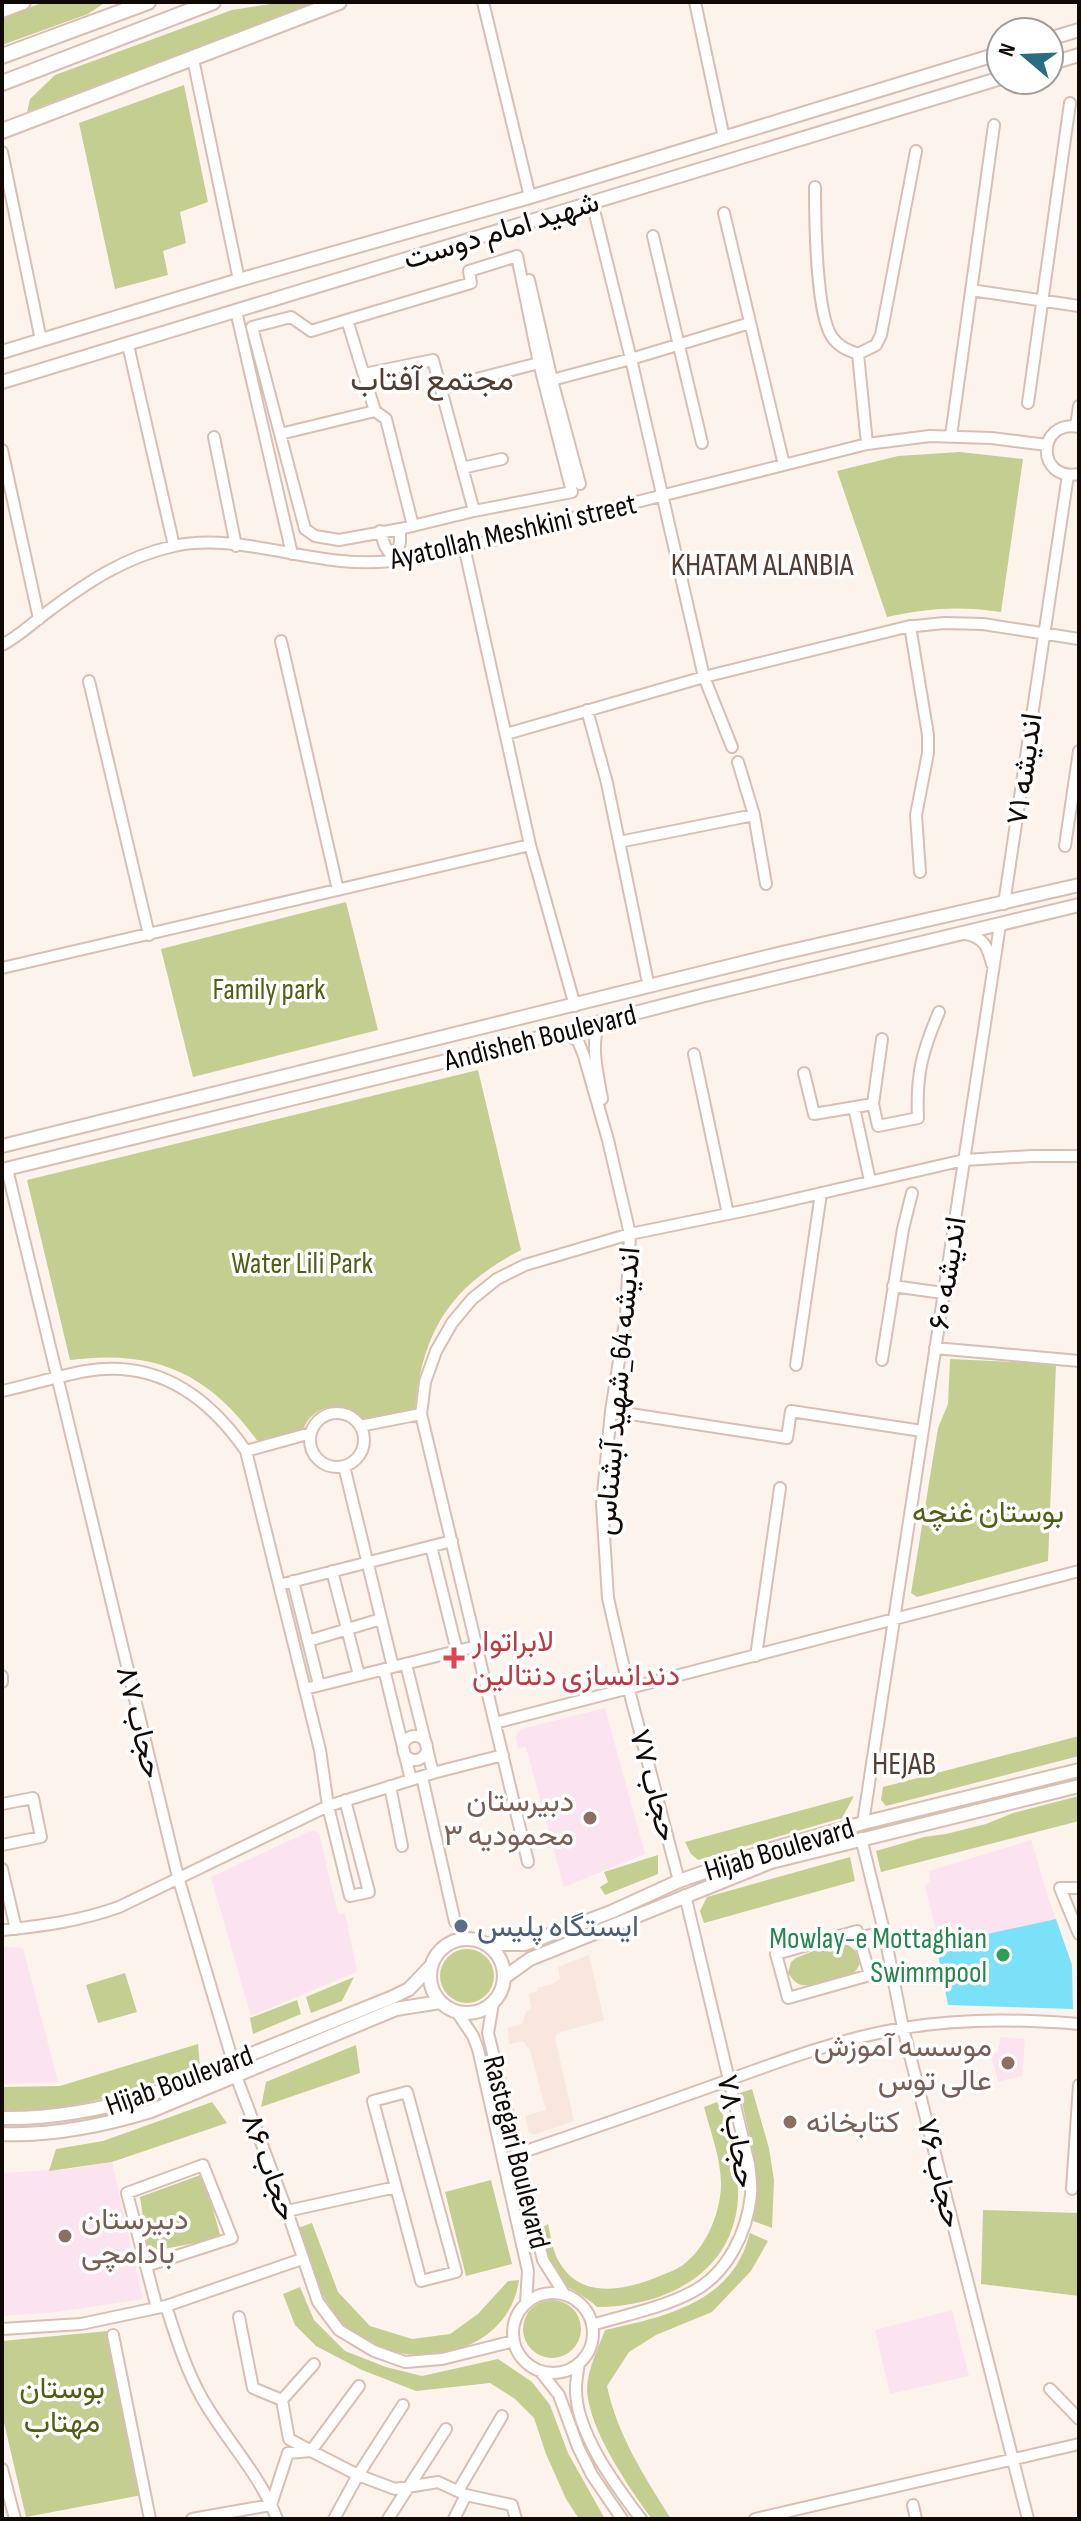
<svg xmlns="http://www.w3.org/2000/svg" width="1081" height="2521" font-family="'Sofia Sans Condensed',Vazirmatn,sans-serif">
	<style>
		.built { fill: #f9e6dc }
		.education { fill: #fbe3ef }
		.green { fill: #c3ce90 }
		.water { fill: #7be1f9 }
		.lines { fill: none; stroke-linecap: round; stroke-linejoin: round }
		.minor-casing { stroke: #d8bfb3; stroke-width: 14 }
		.major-casing { stroke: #d8bfb3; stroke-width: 16 }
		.highway-casing { stroke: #d8bfb3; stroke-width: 18 }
		.minor { stroke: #fff; stroke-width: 10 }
		.major { stroke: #fff; stroke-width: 12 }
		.highway { stroke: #fff; stroke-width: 14 }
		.health-dot { fill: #e0444e; stroke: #fff; stroke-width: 3 }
		.education-dot { fill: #8d6e63; stroke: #fff; stroke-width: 3 }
		.service-dot { fill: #5c6f8a; stroke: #fff; stroke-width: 3 }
		.leisure-dot { fill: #2e9e5b; stroke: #fff; stroke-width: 3 }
		.labels { text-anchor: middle; stroke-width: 7; stroke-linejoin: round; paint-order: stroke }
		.street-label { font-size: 30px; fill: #110906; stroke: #fff }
		.park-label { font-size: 30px; fill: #545d15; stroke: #fff }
		.health-label { font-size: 30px; fill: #be3a42; stroke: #fff; text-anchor: start }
		.education-label { font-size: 30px; fill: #785e54; stroke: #fff; text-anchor: end }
		.service-label { font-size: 30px; fill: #4e5e75; stroke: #fff; text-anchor: start }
		.leisure-label { font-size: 30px; fill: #27864d; stroke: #fff; text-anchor: end }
		.neighbourhood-label { font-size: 32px; fill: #523d33; stroke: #fff }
	</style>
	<rect width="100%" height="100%" fill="#fdf3ed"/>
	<path class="built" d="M589,1955L604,2020L557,2033L555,2038L574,2121L533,2135L529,2133L525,2116L546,2110L530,2050L523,2041L509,2044L508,2028L522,2024L526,2012L531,2008L529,1994L537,1991V1988L553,1984L560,1978L558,1967Z"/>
	<path class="education" d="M605,1708L645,1854L564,1887L526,1747L518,1748L516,1736L521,1729Z
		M312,1830L319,1833L338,1914L345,1913L357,1972L251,2016L211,1877Z
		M1031,1840L1049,1900L1056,1919L949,1942L939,1941L925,1886L930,1882L929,1871Z
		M2,1947L23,1948L58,2082L2,2084Z
		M1000,2037L1025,2039L1022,2076L998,2082L991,2054L998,2052Z
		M112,2162L143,2299L56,2312L5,2316L2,2302V2173L69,2169Z
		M952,2310L969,2376L890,2394L875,2330Z"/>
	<path class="green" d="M44,2H106L88,14L2,45V18Z
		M284,2H317L27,112L30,99L55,75L232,10Z
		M184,85L208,202L180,212L186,243L163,251L168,275L115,289L79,123Z
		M960,452L1023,459L1001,612C958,606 930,608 887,617L837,471L898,456Z
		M346,902L378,1030L193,1077L161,949Z
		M478,1070L521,1250C451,1286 422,1331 415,1410L360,1421C342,1398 309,1405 302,1434L259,1443C209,1373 156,1349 70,1360L27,1180Z
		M950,1359L1056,1364L1048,1561L917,1597L911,1593L938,1428L948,1404Z
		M1079,1736V1756L886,1806L881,1800L883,1787Z
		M854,1796L842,1818L698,1860L691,1854L685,1842Z
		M1079,1796V1821L881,1872L876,1851L924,1837L946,1834L986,1824L1013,1813Z
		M658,1855V1874L605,1895L600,1887L608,1882L604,1872Z
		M850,1857L855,1881L704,1923L700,1911L707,1897Z
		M835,1942C851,1942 871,1959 852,1974C845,1979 811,1987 802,1985C795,1984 792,1978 788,1973L791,1962L796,1958Z
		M440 1976a27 27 0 1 1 54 0a27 27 0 1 1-54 0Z
		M125,1973L137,2012L98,2023L86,1985Z
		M354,1977L342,2001L311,2013L306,1997Z
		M297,2000L301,2014L253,2034L250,2018Z
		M198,2044L200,2066C135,2091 73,2113 2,2110V2087L60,2086Z
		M356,2045L360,2073L261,2107L266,2082Z
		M752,2089L769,2148L774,2180L772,2228L753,2221L758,2189L752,2147L740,2093Z
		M212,2102L227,2123L112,2162L49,2171L56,2149L103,2141Z
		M717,2102C726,2118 729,2137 732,2155C735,2169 739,2184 738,2198C734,2273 665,2307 597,2307C585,2295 571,2291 561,2282C548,2269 545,2245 540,2229L548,2224C551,2237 553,2254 561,2265C583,2299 624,2290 655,2278C663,2274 675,2271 683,2265C704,2249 716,2222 720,2197C725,2169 711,2134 704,2107Z
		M203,2174L221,2238L148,2252L140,2197Z
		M491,2180L512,2264L466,2276L445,2192Z
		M983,2210L1079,2213V2296L981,2284Z
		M312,2223L338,2292L370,2326L412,2339L450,2334L478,2314L508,2281L519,2280C508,2360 398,2377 345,2326C318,2299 309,2262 298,2228Z
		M750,2233L768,2241L751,2271L712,2312L656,2335L629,2352L607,2386C617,2435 645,2477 671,2519H652C629,2488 589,2430 587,2390C587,2370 598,2349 605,2330C654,2319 716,2307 741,2257C745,2250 747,2241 750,2233Z
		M300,2287L314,2320L345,2351L386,2367L422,2376L498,2359L532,2382L550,2405L568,2453L605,2519H579L566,2499L546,2454L534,2418L515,2399L490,2383L416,2391L362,2370L316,2346L295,2325L283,2294Z
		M523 2329a29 29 0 1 1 58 0a29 29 0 1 1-58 0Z
		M108,2331L142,2495L26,2517L2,2414V2341Z"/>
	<path class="water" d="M1056,1919L1072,1965L1073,2009L948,2005L936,1945Z"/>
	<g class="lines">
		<defs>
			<path id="minor" d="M483,2L530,197
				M695,2L724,138
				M193,59L239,280
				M2,152L41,340
				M815,187C815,218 816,314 832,337C839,347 848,350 858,354
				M592,202L631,359L704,677L732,747
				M724,213L784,465
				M653,236L702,443
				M529,280L552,380L580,484
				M971,290L1079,306
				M236,311L292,554
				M347,320L471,283L469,271L517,256L539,363L572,492L474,511
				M128,345L174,546
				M858,354L876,345L881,335L916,151
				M858,354L867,444
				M364,374L433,360L474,511L400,529L339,540L315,536L305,529L252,327L291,317L311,331L347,320L375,411L386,419L413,526
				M552,380L631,359L750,323
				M441,388L539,363
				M1028,403L1070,103
				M1076,426L1079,406
				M1079,427C1036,419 1036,482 1079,474
				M280,434L375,411
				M951,436L994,125
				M214,437L236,546
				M2,450L39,619
				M462,468L502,459
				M380,531L385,546L395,561
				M464,546L530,845L575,1006
				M395,561L400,542V529
				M910,626L928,735V753L916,815L920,872
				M281,641L338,890
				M2,645C18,637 31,624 46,613C86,583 124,557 174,546C242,531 318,570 390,561C452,554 513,534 573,518C671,493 769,468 867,444L930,436L991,438L1047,445
				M89,681L149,935
				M587,710L607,783L647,978
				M506,734L704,677L906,627L944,623L983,624L1079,639
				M738,762L754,815L766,884
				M619,842L754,815
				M1065,846L1079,751
				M1004,904L1068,475
				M966,934C984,937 988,948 992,964
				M2,968L530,845
				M599,1023C590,1047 598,1074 602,1099
				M559,1034L570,1036L578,1041L584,1056L608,1140L630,1234L626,1316L611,1411L602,1504L608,1598L629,1690L679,1881
				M882,1039L873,1104L878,1126L918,1118C916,1074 922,1052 939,1012
				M694,1054L728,1214
				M804,1073L814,1114L873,1104
				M854,1107L870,1181
				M7,1169L178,1877L233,2062
				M893,1286L943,1293
				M935,1348L1079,1361
				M882,1360L903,1229L912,1193
				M796,1365L821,1193
				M2,1391C30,1385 58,1376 86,1371C156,1359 208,1396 246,1451L320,1750L328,1806L350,1896L369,1892L345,1800
				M611,1411L787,1438L791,1411L922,1431
				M310 1440a27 27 0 1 1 54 0a27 27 0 1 1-54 0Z
				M360,1426L421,1414
				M246,1451L311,1433
				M344,1466L393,1667
				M431,1546L457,1651
				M332,1571L359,1675
				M293,1581L319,1685
				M279,1585L452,1541
				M308,1641L381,1619
				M756,1656L780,1488
				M406,1664L433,1773
				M384,1669L411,1780
				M2,1676V1682
				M305,1689L477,1646
				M495,1723L1079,1571
				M403 1748a12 12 0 1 1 24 0a12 12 0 1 1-24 0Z
				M422,1777L455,1922
				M390,1786L402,1846
				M2,1804L33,1798L41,1837L2,1845
				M863,1823L1000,925
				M861,1838L884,1931L903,2028L1028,2519
				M528,1862L421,1414L425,1382L436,1351L452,1323L472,1299L497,1279L525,1265L630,1234L757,1208L964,1160L1032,1156H1079
				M2,1869L16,1929
				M1079,1888H1060L1079,1934
				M2,1930C43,1926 80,1921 119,1907L328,1806L433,1773L503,1755
				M857,1931L870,1975L788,1998L776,1954Z
				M860,1938L884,1931
				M493,2003L488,2033L543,2260L565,2295
				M457,2012L473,2036L478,2049L528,2271L526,2303
				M236,2076L287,2211L318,2302L339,2330L374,2351L405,2362L442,2359L514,2341
				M517,2154C582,2132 648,2109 712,2086C775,2063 837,2039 904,2028C962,2018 1021,2019 1079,2024
				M1072,2189L1079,2085
				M287,2211L396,2187L373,2101L407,2092L456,2272L421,2281L396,2187
				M146,2266L232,2238L203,2165L127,2193L157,2308
				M513 2333a40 40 0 1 1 80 0a40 40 0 1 1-80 0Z
				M166,2306C176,2337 186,2370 202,2398C225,2439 260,2474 277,2519
				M239,2317L253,2388L282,2400L289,2439L311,2451L359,2386
				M592,2325C625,2315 662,2308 692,2292C727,2274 747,2233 751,2195C752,2185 750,2174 749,2164L685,1895
				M2,2329L81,2324L166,2306L302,2259
				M113,2335L150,2519
				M579,2363C578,2371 576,2380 576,2388C575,2432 616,2486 641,2519
				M540,2371L559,2395L578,2447L592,2475L622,2519
				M1050,2389L1079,2419
				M282,2400L314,2364
				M2,2469L15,2519
				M458,2491L502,2416
				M913,2505L916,2519
				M192,2519L271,2505L288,2453L311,2451L358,2475L395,2489L438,2482L466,2495L512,2505L516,2519
				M334,2519L358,2475L403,2405
				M388,2519L446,2429
				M454,2519L466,2495
				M755,2519L1079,2444"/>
			<path id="major" d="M1049,39L1079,30
				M1049,64L1079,55
				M2,352L239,280L530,197L1001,53
				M2,382L1001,78
				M2,1146L778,954L1079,885
				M2,1170L503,1047L705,995L1079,905
				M430 1976a37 37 0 1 1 74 0a37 37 0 1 1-74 0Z
				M487,1944H525L611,1912L679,1881L768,1850L863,1823L1079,1770
				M505,1977L530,1959L771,1862L1079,1786
				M2,2118C52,2119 99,2110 147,2096L393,1997L409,1989L431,1966
				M2,2134C53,2136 102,2126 151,2111L396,2009L440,2002"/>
			<path id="highway" d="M2,10L23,2
				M2,56L148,2
				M2,83L213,2
				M2,131L339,2"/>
		</defs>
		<use href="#minor" class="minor-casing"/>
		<use href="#major" class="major-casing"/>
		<use href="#highway" class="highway-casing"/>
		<use href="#minor" class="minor"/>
		<use href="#major" class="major"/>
		<use href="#highway" class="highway"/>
	</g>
	<path class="health-dot" d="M450 1646h8v8h8v8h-8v8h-8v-8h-8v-8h8z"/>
	<g class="education-dot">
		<circle cx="590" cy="1818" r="8"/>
		<circle cx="1008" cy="2063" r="8"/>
		<circle cx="790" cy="2122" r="8"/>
		<circle cx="65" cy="2236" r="8"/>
	</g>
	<circle class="service-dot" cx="461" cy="1926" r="8"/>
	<circle class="leisure-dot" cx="1003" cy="1955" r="8"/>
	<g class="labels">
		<g class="street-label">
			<text transform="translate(501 230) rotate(-17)" y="10">شهید امام دوست</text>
			<text transform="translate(513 531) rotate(-13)" y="10">Ayatollah Meshkini street</text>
			<text transform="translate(1024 769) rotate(-82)" y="10">اندیشه ۷۱</text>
			<text transform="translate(540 1037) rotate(-14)" y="10">Andisheh Boulevard</text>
			<text transform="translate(947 1273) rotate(-81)" y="10">اندیشه ۶۰</text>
			<text transform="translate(617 1391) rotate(-85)" y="10">اندیشه 64_شهید آبشناس</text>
			<text transform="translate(140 1722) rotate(76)" y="10">حجاب ۸۷</text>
			<text transform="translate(654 1785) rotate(75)" y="10">حجاب ۷۷</text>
			<text transform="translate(779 1849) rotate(-17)" y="10">Hijab Boulevard</text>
			<text transform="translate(179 2080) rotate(-20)" y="10">Hijab Boulevard</text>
			<text transform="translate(737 2131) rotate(80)" y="10">حجاب ۷۸</text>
			<text transform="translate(517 2152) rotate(76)" y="10">Rastegari Boulevard</text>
			<text transform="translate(270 2167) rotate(70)" y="10">حجاب ۸۶</text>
			<text transform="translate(940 2173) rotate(76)" y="10">حجاب ۷۶</text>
		</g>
		<g class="park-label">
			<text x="269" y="999">Family park</text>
			<text x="302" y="1273">Water Lili Park</text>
			<text x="988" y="1522">بوستان غنچه</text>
			<text x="62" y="2398">بوستان<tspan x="62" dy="34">مهتاب</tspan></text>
		</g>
		<g class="health-label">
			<text x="472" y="1651">لابراتوار<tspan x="472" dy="34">دندانسازی دنتالین</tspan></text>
		</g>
		<g class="education-label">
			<text x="574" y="1811">دبیرستان<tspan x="574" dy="34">محمودیه ۳</tspan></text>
			<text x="992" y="2056">موسسه آموزش<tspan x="992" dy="34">عالی توس</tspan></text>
			<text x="806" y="2132" text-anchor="start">کتابخانه</text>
			<text x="81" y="2229" text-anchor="start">دبیرستان<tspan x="81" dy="34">بادامچی</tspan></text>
		</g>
		<g class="service-label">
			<text x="477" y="1936">ایستگاه پلیس</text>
		</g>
		<g class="leisure-label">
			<text x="987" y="1948">Mowlay-e Mottaghian<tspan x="987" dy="34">Swimmpool</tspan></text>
		</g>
		<g class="neighbourhood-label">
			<text x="432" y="390">مجتمع آفتاب</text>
			<text x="762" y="575">KHATAM ALANBIA</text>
			<text x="904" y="1774">HEJAB</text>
		</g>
	</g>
	<rect width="1081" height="2521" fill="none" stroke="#110906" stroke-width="8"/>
	<g transform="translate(1025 56) rotate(289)"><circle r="38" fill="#ffffff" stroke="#a09d9b" stroke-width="2"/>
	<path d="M0-6L14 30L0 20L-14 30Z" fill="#296e7e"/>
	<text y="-12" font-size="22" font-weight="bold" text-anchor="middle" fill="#110906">N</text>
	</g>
</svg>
